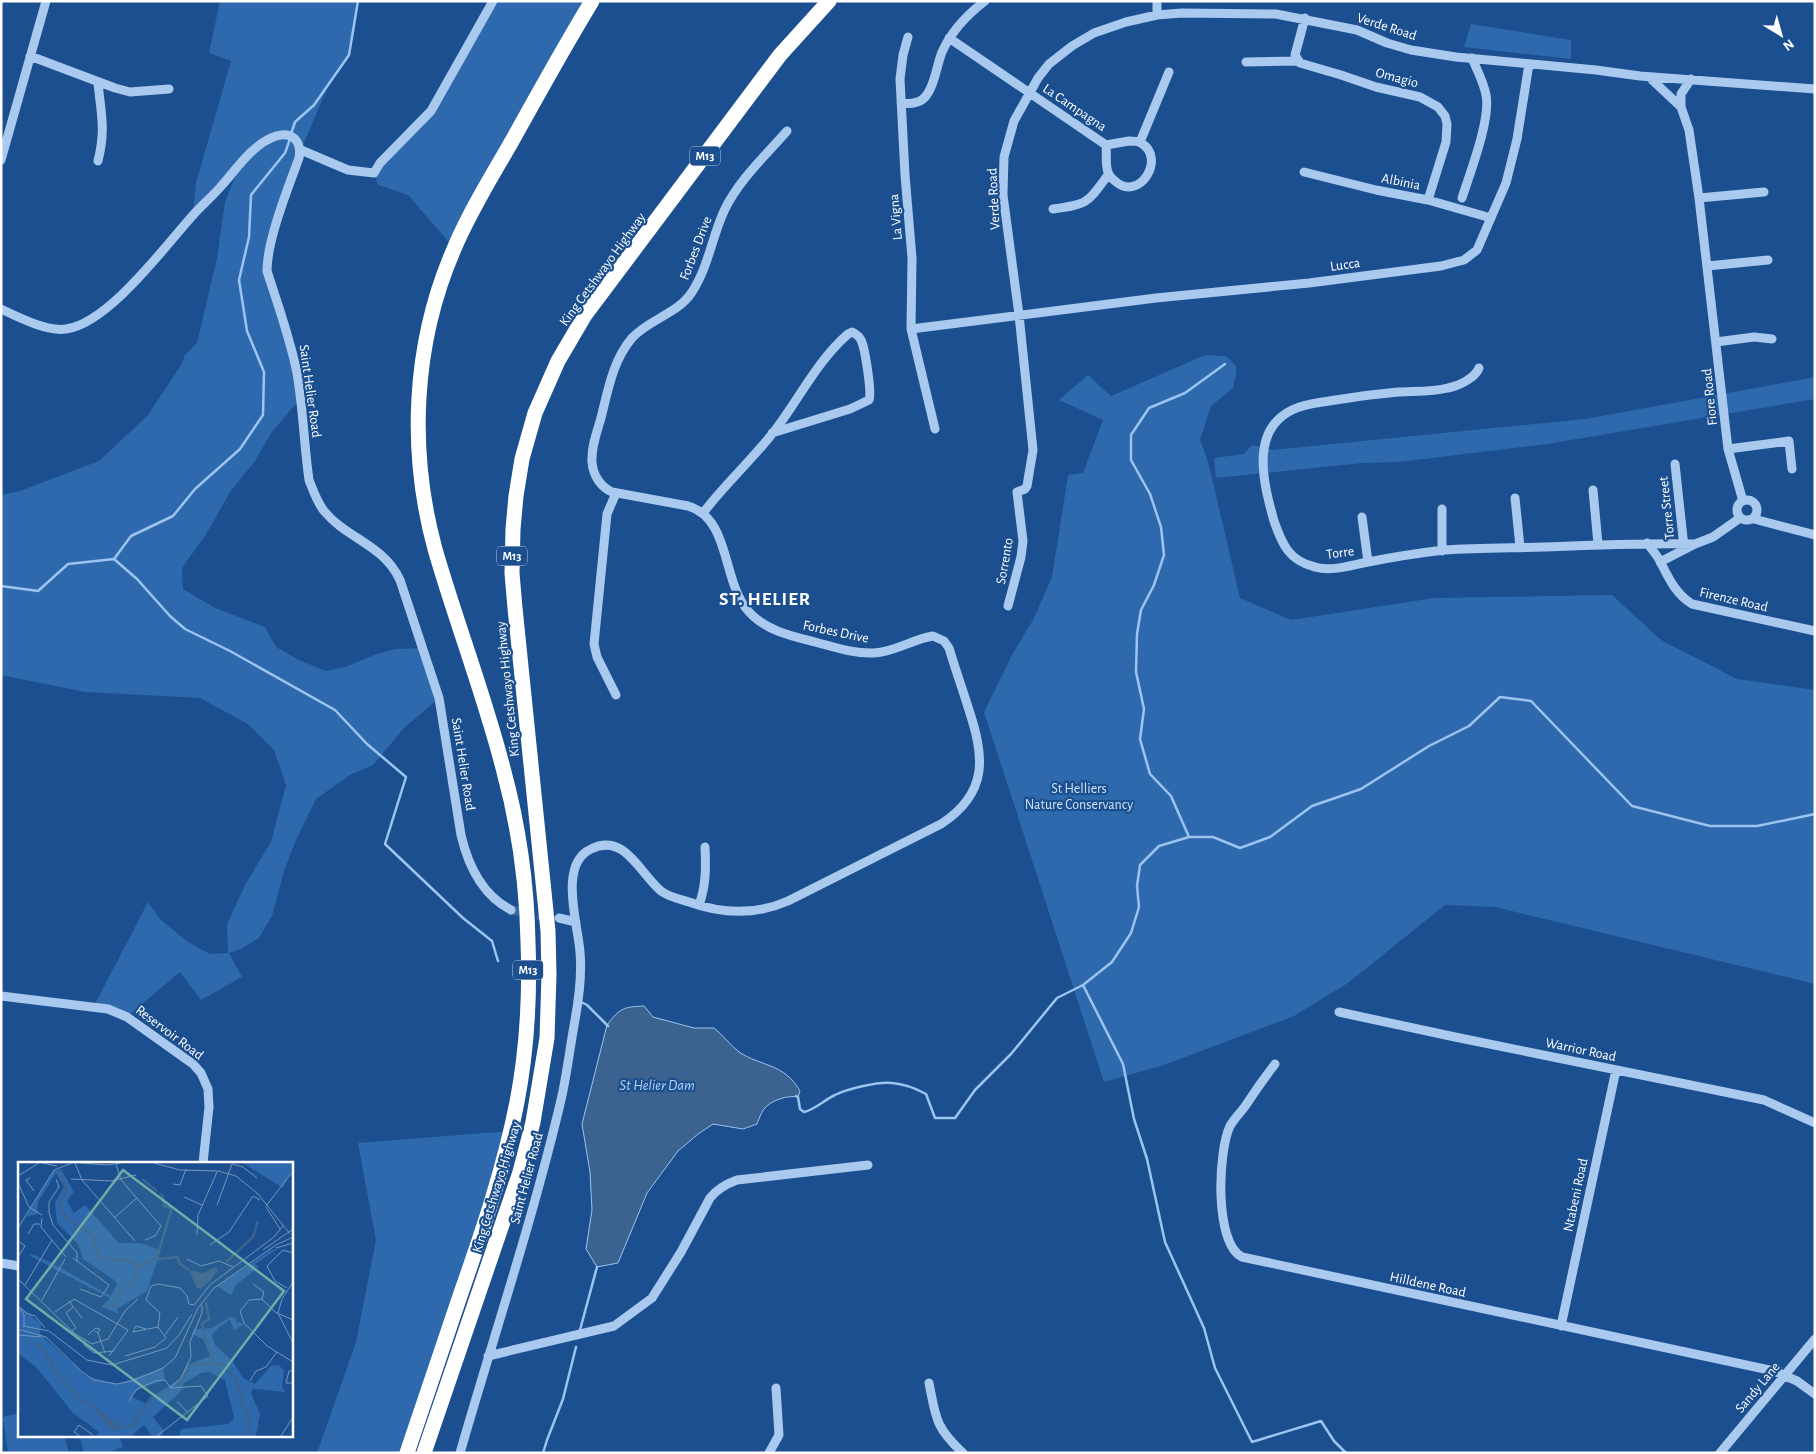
<svg xmlns="http://www.w3.org/2000/svg" width="1816" height="1454" font-family="'Alegreya Sans',sans-serif">
	<style>
		.green { fill: #2e69ad }
		.water { fill: #3c6290; stroke: #9cc4f0 }
		.lines { fill: none; stroke-linecap: round; stroke-linejoin: round }
		.stream { stroke: #9cc4f0; stroke-width: 2.5 }
		.minor-tunnel { stroke: #3d69a0; stroke-width: 9; stroke-dasharray: 9 4.5; stroke-linecap: butt }
		.minor { stroke: #a9c9ee; stroke-width: 9 }
		.highway { stroke: #fff; stroke-width: 15 }
		.labels { text-anchor: middle; stroke-width: 4.5; stroke-linejoin: round; paint-order: stroke }
		.shield { fill: #1b4f8f; stroke: #bbcadd; stroke-width: 1 }
		.shield-label { font-size: 12px; font-weight: bold; fill: #fff }
		.street-label { font-size: 14px; fill: #fff; stroke: #1b4f8f }
		.park-label { font-size: 14px; fill: #cfe3fa; stroke: #1b4f8f }
		.water-label { font-size: 15px; font-style: italic; fill: #b5d3f5; stroke: #1b4f8f }
		.district-label { font-size: 19px; font-weight: bold; letter-spacing: 1px; fill: #fff; stroke: #1b4f8f }
		.inset-river { fill: none; stroke: #3c6290; stroke-width: 2.5 }
		.inset-road { fill: none; stroke: #7695bc; stroke-width: 1 }
		.view { fill: #6fada8; fill-opacity: 0.15; stroke: #6fada8; stroke-width: 2.5 }
		.inset-edge { fill: none; stroke: #fff; stroke-width: 2.5 }
	</style>
	<rect width="100%" height="100%" fill="#1b4f8f"/>
	<path class="green" d="M220,1H358L349,55L329,84L301,150L267,261L300,399L271,433L255,461L230,492L205,536L182,568L183,589L215,608L265,627L276,647L299,660L326,671L345,667L377,654L395,649L424,648L439,698L405,727L373,765L350,775L316,799L296,840L284,871L272,916L259,938L241,949L229,953L242,977L201,1000L180,972L127,1017L94,1006L148,902L160,919L188,942L210,954L228,953L227,924L245,885L271,842L286,785L274,750L248,724L200,698L85,692L1,675V495L20,491L99,461L148,415L181,365L185,355L197,343L217,258L225,202L240,165L193,214L196,183L231,61L209,53Z
		M493,1H592L454,248L408,195L378,185L374,173L423,120Z
		M1471,24L1571,40V59L1464,47Z
		M1205,355L1226,356L1236,366V375L1233,388L1211,406L1200,440L1208,461L1240,598L1291,620L1434,598L1612,595L1661,640L1737,679L1815,690V984L1495,907L1445,905L1348,983L1294,1016L1164,1065L1104,1082L984,712L1012,655L1033,620L1052,577L1068,475L1083,473L1103,420L1059,400L1088,375L1111,396Z
		M1815,377V399L1547,444L1399,462L1362,463L1216,478L1214,458L1244,454L1252,445L1272,450L1585,419Z
		M511,1131L407,1453H317L356,1342L376,1240L358,1143Z
		M19,1413V1435H64L69,1453H8L3,1417Z
		M79,1435H119L123,1447L106,1453H84Z"/>
	<path class="water" d="M644,1006L653,1017L694,1028H714C723,1035 730,1045 739,1052C762,1067 784,1063 800,1091L798,1097C788,1095 771,1100 764,1109C761,1113 759,1119 757,1124L743,1129L713,1124L698,1134L678,1151L647,1193L618,1263L597,1267L586,1249L592,1210L590,1172L582,1124L607,1025C620,1008 623,1007 644,1006Z"/>
	<g class="lines">
		<path class="stream" d="M291,134L295,122L314,105L349,55L358,1
			M114,559L131,536L173,516L195,489L240,449L263,415L264,372L247,331L239,280L249,237L251,195L285,153L290,139
			M1,586L38,591L68,564L114,559L137,579L170,616L185,629L230,651L335,710L367,744L406,777L385,844L463,918L492,941L498,961
			M1189,837L1171,796L1150,774L1140,739L1144,709L1136,672L1137,634L1141,610L1154,585L1164,555L1161,527L1150,494L1131,460V435L1149,408L1185,393L1225,364
			M1083,985L1123,1064L1134,1119L1147,1159L1165,1242L1204,1328L1215,1368L1252,1442L1321,1421L1334,1441L1346,1453
			M581,1002L587,1005L608,1026
			M796,1096L798,1097L800,1109L804,1112C816,1109 824,1100 835,1095C847,1089 879,1081 892,1083C905,1084 915,1088 926,1094L935,1118H955L975,1090L1011,1054L1057,998L1083,985L1112,962L1131,933L1139,907L1137,886L1140,865L1159,846L1189,837H1213L1240,848L1270,837L1312,806L1361,789L1429,746L1469,726L1500,697L1531,701L1632,806L1710,826H1757L1815,814
			M580,1330L597,1267
			M543,1453L547,1440L563,1399L576,1347"/>
		<path class="minor-tunnel" d="M511,910L550,917"/>
		<path class="minor" d="M1157,1V15
			M1305,18L1295,55L1300,63L1341,75L1376,87L1420,97L1438,107L1445,116L1447,124L1446,142L1428,200
			M908,37L903,55L900,79L905,175L912,258L911,329L1156,298L1309,283L1441,266L1464,260L1477,250L1506,183L1517,139L1529,64
			M949,38L1106,145
			M30,56L115,88L130,92L169,89
			M1246,62L1297,61
			M1649,77L1681,107
			M1691,79L1681,94V107L1689,130L1699,198L1728,449L1743,501
			M98,83C101,114 106,129 98,161
			M901,103C909,104 917,104 923,99C934,90 937,64 942,52C951,32 968,14 985,1
			M1129,141C1132,141 1138,141 1141,143C1167,158 1139,203 1115,181C1112,179 1109,176 1108,172C1105,165 1107,153 1106,145Z
			M1140,142L1169,72
			M301,150L348,170L374,173L380,163L431,111L493,1
			M1,160L46,1
			M1304,172L1376,190L1428,200L1491,218
			M1462,198C1470,173 1491,119 1486,95C1484,83 1477,70 1472,58
			M1699,198L1764,192
			M1053,209C1089,204 1087,203 1108,175
			M1707,266L1768,260
			M1,309C18,317 47,332 66,329C109,323 165,246 194,214C203,204 214,195 223,184C237,168 254,143 276,136C293,131 302,142 299,158C288,188 267,240 267,271C278,305 290,338 297,373C303,408 304,444 309,480C313,490 317,502 324,511C347,539 383,544 400,580L439,698L461,835C468,865 482,895 511,910
			M911,329L935,429
			M1716,342L1754,337L1772,339
			M1479,368C1475,378 1459,386 1448,388C1432,392 1415,391 1398,392C1375,394 1352,397 1329,401C1317,403 1304,404 1292,410C1249,431 1264,485 1274,521C1282,544 1289,561 1315,567C1332,572 1351,565 1368,562C1393,557 1419,553 1444,550C1478,548 1511,548 1544,547C1595,545 1645,543 1695,544
			M1728,449L1789,441L1792,469
			M1675,464L1684,547
			M1593,490L1598,544
			M616,493L607,514L594,644L597,657L616,695
			M1515,498L1520,547
			M1737 510a10 10 0 1 1 20 0a10 10 0 1 1-20 0Z
			M1442,509V551
			M703,513C726,483 754,458 776,429C800,397 818,360 848,334L852,332C856,334 859,336 861,340C865,348 872,393 869,400L850,409L772,433
			M1362,517L1368,562
			M1754,519L1815,535
			M1647,543C1652,550 1658,556 1661,563C1669,579 1676,594 1692,604L1815,631
			M1660,562L1695,544L1713,537L1740,518
			M1008,606L1021,557L1023,541L1017,492L1025,489L1027,486L1033,450L1019,315L1003,195L1004,157L1014,121L1038,78L1049,64L1072,46L1094,33L1126,22L1157,15L1182,13L1276,14L1357,30L1387,43L1411,50L1456,57L1596,70L1640,76L1815,89
			M699,905C706,886 706,868 705,847
			M559,918L576,922
			M1,996L108,1009L127,1017L193,1064L201,1073L208,1089L209,1107L203,1163
			M1339,1012L1455,1037L1764,1100L1815,1123
			M1275,1064C1265,1077 1255,1091 1246,1105C1241,1112 1234,1119 1230,1126C1218,1151 1214,1243 1242,1257L1774,1371L1797,1381L1815,1394
			M1,1263L19,1266
			M1561,1326L1616,1070
			M488,1356L614,1326L652,1298L681,1252L710,1198C717,1189 726,1184 737,1180L868,1165
			M929,1383C936,1418 935,1427 963,1453
			M460,1453C494,1335 533,1219 561,1100C567,1074 570,1047 575,1020C579,998 582,974 580,952C578,924 558,864 591,849C625,832 640,874 661,891C669,897 679,899 689,902C722,914 756,915 788,901L941,824C990,792 984,755 968,707C962,688 955,668 949,648L944,641L933,636C913,639 895,652 874,653C854,654 834,647 815,642C792,636 767,631 750,613C721,583 732,519 688,506L612,492C601,487 593,476 592,462C591,447 597,432 601,418C608,390 613,360 632,338C649,319 678,314 692,292C708,268 712,237 724,211C738,181 765,156 787,131
			M769,1453L779,1435L776,1388
			M1720,1453L1815,1339"/>
		<path class="highway" d="M407,1453C425,1400 443,1346 461,1293C483,1230 504,1168 517,1102C527,1050 530,995 528,942C527,886 518,823 503,768C484,694 456,622 435,549C408,450 413,343 454,249C470,211 492,176 512,141C538,94 564,47 592,1
			M424,1453L520,1172L533,1122L547,1038L549,975L548,931L515,608L512,573L513,529L516,496L522,459L535,413L558,361L585,315L780,55L829,1"/>
	</g>
	<g class="labels">
		<g class="shield">
			<rect x="690" y="146.5" width="30" height="19" rx="4"/>
			<rect x="497" y="546.5" width="30" height="19" rx="4"/>
			<rect x="513" y="960.5" width="30" height="19" rx="4"/>
		</g>
		<g class="shield-label">
			<text x="705" y="160">M13</text>
			<text x="512" y="560">M13</text>
			<text x="528" y="974">M13</text>
		</g>
		<g class="street-label">
			<text transform="translate(1387 26) rotate(18)" y="5">Verde Road</text>
			<text transform="translate(1397 77) rotate(15)" y="5">Omagio</text>
			<text transform="translate(1075 107) rotate(34)" y="5">La Campagna</text>
			<text transform="translate(1401 181) rotate(11)" y="5">Albinia</text>
			<text transform="translate(993 199) rotate(-93)" y="5">Verde Road</text>
			<text transform="translate(895 217) rotate(-95)" y="5">La Vigna</text>
			<text transform="translate(695 248) rotate(-69)" y="5">Forbes Drive</text>
			<text transform="translate(1345 264) rotate(-8)" y="5">Lucca</text>
			<text transform="translate(602 269) rotate(-54)" y="5">King Cetshwayo Highway</text>
			<text transform="translate(311 391) rotate(82)" y="5">Saint Helier Road</text>
			<text transform="translate(1709 397) rotate(-96)" y="5">Fiore Road</text>
			<text transform="translate(1666 508) rotate(-96)" y="5">Torre Street</text>
			<text transform="translate(1340 552) rotate(-8)" y="5">Torre</text>
			<text transform="translate(1004 561) rotate(-80)" y="5">Sorrento</text>
			<text transform="translate(1734 599) rotate(13)" y="5">Firenze Road</text>
			<text transform="translate(836 631) rotate(12)" y="5">Forbes Drive</text>
			<text transform="translate(507 689) rotate(-96)" y="5">King Cetshwayo Highway</text>
			<text transform="translate(464 764) rotate(81)" y="5">Saint Helier Road</text>
			<text transform="translate(170 1032) rotate(37)" y="5">Reservoir Road</text>
			<text transform="translate(1581 1049) rotate(12)" y="5">Warrior Road</text>
			<text transform="translate(526 1178) rotate(-75)" y="5">Saint Helier Road</text>
			<text transform="translate(496 1187) rotate(-73)" y="5">King Cetshwayo Highway</text>
			<text transform="translate(1575 1195) rotate(-78)" y="5">Ntabeni Road</text>
			<text transform="translate(1428 1284) rotate(12)" y="5">Hilldene Road</text>
			<text transform="translate(1757 1387) rotate(-50)" y="5">Sandy Lane</text>
		</g>
		<g class="park-label">
			<text x="1079" y="793">St Helliers<tspan x="1079" dy="16">Nature Conservancy</tspan></text>
		</g>
		<g class="water-label">
			<text x="657" y="1090">St Helier Dam</text>
		</g>
		<g class="district-label">
			<text x="765" y="605">ST. HELIER</text>
		</g>
	</g>
	<g transform="translate(18 1162)">
		<rect width="275" height="275" fill="#1b4f8f"/>
		<path d="M225,1H275V5L265,26ZM43,7L56,30L49,39L56,51L67,43L101,81H122L143,88L129,129L99,147L101,152L84,145L92,136L12,94L13,92L28,98L93,134L99,122L95,117L65,97L60,82L39,61L37,41L46,25L38,11L20,40L19,52L8,55L35,9ZM261,86L237,102L241,105L218,123L213,133L199,124L252,89ZM0,143L23,162L22,172L68,214L99,222L145,206L147,218L120,227L114,235L129,242L141,230L162,217L169,203L192,194L185,177L174,172L176,167L194,166L212,155L218,156V160L227,162L216,168L212,158L201,165L194,173L197,183L215,200L226,217L237,222L253,204L261,203L266,209L264,224L267,230L235,227L233,231L242,252L238,274H161L163,267L210,262L216,256L207,218L191,210L183,211L166,221L163,229L135,255L146,269L143,274H134L126,263L113,274H78L81,270L55,251L19,206L0,191V167H4L0,164Z" fill="#2e69ad"/>
		<path d="M198,105L200,108L192,119L183,127L179,126L171,108L185,111ZM70,241L74,242L99,262L96,270Z" fill="#3c6290"/>
		<path class="inset-river" d="M41,8L49,28L41,44L49,56L74,73L82,96L112,99L122,105L134,98L159,95L162,102L171,108M124,17L139,29M138,98L154,46L146,44L145,34L142,32M208,100L235,75L240,59M188,140L191,157L184,162L186,173L196,201L205,203L216,215L223,231V239L233,261L230,274M84,144H97L102,131L117,116L119,104M18,181L28,190L34,204L50,224L66,241H70M159,224L173,204L195,201M98,266L114,264L133,236L151,227"/>
		<path class="inset-road" d="M24,1L39,4M57,1L64,18L117,79M62,1L90,3L103,1M136,1L162,8L200,9L218,14L240,32L272,72M98,2L103,18L143,64L137,74L127,78M0,14L21,1M12,16L8,18L16,29M38,17L41,25L31,40V50L35,63L59,91V100M53,17L93,19L118,13M0,21L11,45L24,53M155,22L162,23L168,7M166,35L184,43M199,43L214,2L225,5L239,16M248,44L275,9M248,45L262,67M97,55L119,36M24,56L23,65L48,95M0,66L36,8L54,1M10,72L16,62H22M179,73L180,53L199,10M0,79L7,84L0,95M192,83L211,70L235,34L242,38M258,86L275,81M245,88L275,67M55,96L91,123L83,135L62,127M169,97L183,104L201,99L215,105M0,117L56,171L74,182L90,177L107,149L120,137M275,120L264,137L260,151L275,181M235,122L246,130L244,137M7,123L34,78M269,126L257,119L249,104L265,88L275,91M24,138L47,97M51,139L64,156M0,143L6,153V165M3,146L8,151L17,154L27,166M37,150L56,137L110,168L91,194M275,158L257,150L244,137L231,138L222,149L226,161L249,184L275,200M5,164L31,169L69,198L94,203L149,186L161,173L174,152M0,167L28,175L63,209L76,218L99,222L114,219L145,206L157,196L180,146L196,126L258,83L275,75M54,169L58,166L48,151L55,145M115,170L140,165M115,170L118,164L128,167M80,171L87,191M0,173L23,175M70,173L78,166L82,167L80,171L77,169M147,173L160,155M67,179L66,183L76,191L96,189M107,194L137,185L148,176L140,165L142,151L128,138L133,124L140,122L162,126L169,134L171,142L176,143L192,123L256,75L265,64M275,209H271L268,221H275M232,219L238,209L248,205L259,190M111,239L118,228L137,219L147,218L152,225M159,239L170,251M62,274L56,270L61,263L75,273M139,274L190,234L183,224L152,226L163,216L173,195L172,180L184,151V143M263,274L275,255"/>
		<path class="view" d="M105,8L266,129L169,258L8,137Z"/>
		<rect width="275" height="275" class="inset-edge"/>
	</g>
	<rect width="1816" height="1454" fill="none" stroke="#ffffff" stroke-width="5"/>
	<g transform="translate(1781 35) rotate(143)" stroke="#1b4f8f" stroke-width="4" paint-order="stroke">
	<path d="M0-4L9 19L0 12L-9 19Z" fill="#ffffff"/>
	<text y="-8" font-size="14" font-weight="bold" text-anchor="middle" fill="#ffffff">N</text>
	</g>
</svg>
